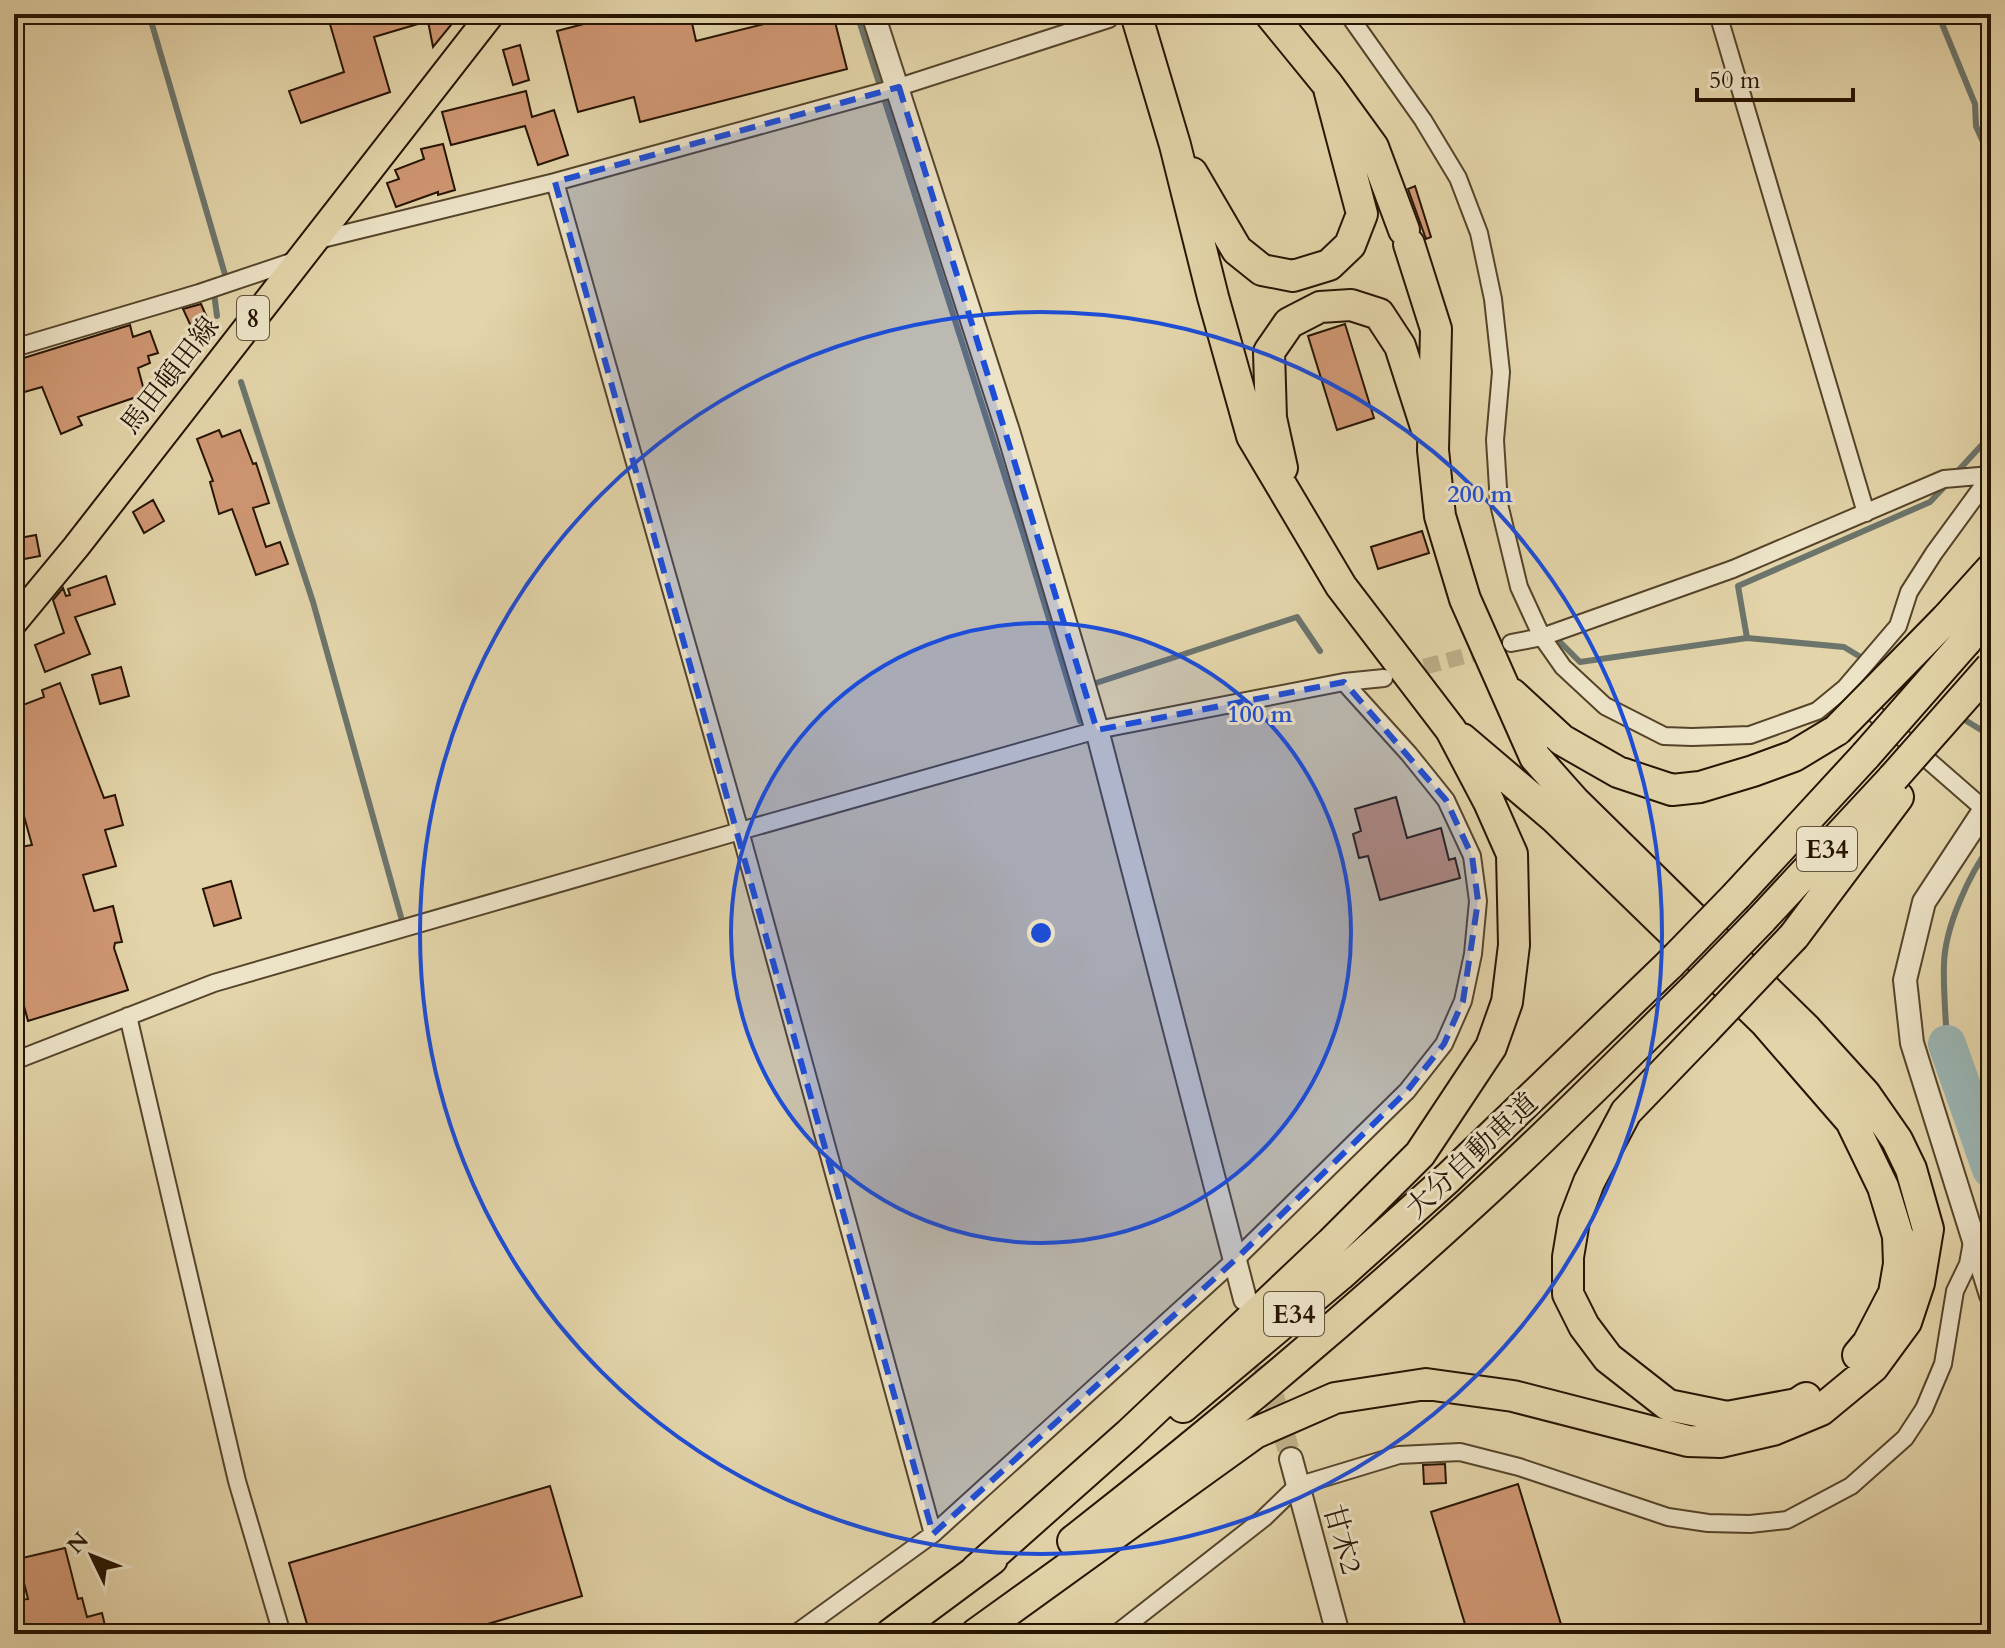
<svg xmlns="http://www.w3.org/2000/svg" width="2005" height="1648" font-family="Cardo,'Noto Serif JP',serif">
	<style>
		.lines { fill: none; stroke-linecap: round; stroke-linejoin: round }
		.stream { stroke: #6c756c; stroke-width: 6 }
		.river { stroke: #9ab5b4; stroke-width: 38 }
		.building { fill: #cf9773; stroke: #261400; stroke-width: 2 }
		.minor-tunnel { stroke: #bdae87; stroke-width: 16; stroke-dasharray: 16 8; stroke-linecap: butt }
		.tertiary-tunnel { stroke: #bdae87; stroke-width: 22; stroke-dasharray: 22 11; stroke-linecap: butt }
		.minor-casing { stroke: #55442a; stroke-width: 20 }
		.tertiary-casing { stroke: #55442a; stroke-width: 26 }
		.primary-casing { stroke: #261400; stroke-width: 30 }
		.motorway-casing { stroke: #261400; stroke-width: 34 }
		.minor { stroke: #ede3c7; stroke-width: 16 }
		.tertiary { stroke: #ede3c7; stroke-width: 22 }
		.primary { stroke: #e3d4a9; stroke-width: 26 }
		.motorway { stroke: #e3d4a9; stroke-width: 30 }
		.motorway-bridge-casing { stroke: #261400; stroke-width: 34; stroke-linecap: butt }
		.motorway-bridge { stroke: #e3d4a9; stroke-width: 30 }
		.marked { fill: #1d4ed8; fill-opacity: 0.2; stroke: #1d4ed8; stroke-width: 6; stroke-dasharray: 16 10; stroke-linejoin: round }
		.ring { fill: none; stroke: #1d4ed8; stroke-width: 4 }
		.labels { text-anchor: middle; stroke-width: 6; stroke-linejoin: round; paint-order: stroke }
		.shield { fill: #ede3c7; stroke: #62523c; stroke-width: 2 }
		.shield-label { font-size: 26px; font-weight: bold; fill: #261400 }
		.street-label { font-size: 28px; fill: #261400; stroke: #ede3c7 }
		.centre { fill: #1d4ed8; stroke: #ede3c7; stroke-width: 4 }
		.ring-label { font-size: 24px; text-anchor: middle; font-weight: bold; fill: #1d4ed8; stroke: #ede3c7; stroke-width: 6; stroke-linejoin: round; paint-order: stroke }
	</style>
	<rect width="100%" height="100%" fill="#e3d4a9"/>
	<filter id="stains"><feTurbulence type="fractalNoise" baseFrequency=".0025" numOctaves="4"/><feColorMatrix values="0 0 0 0 .2 0 0 0 0 .09 0 0 0 0 .02 0 0 0 .5 -.17"/></filter>
	<radialGradient id="worn" r=".72"><stop offset=".6" stop-color="#630" stop-opacity="0"/><stop offset="1" stop-color="#630" stop-opacity=".3"/></radialGradient>
	<g class="lines">
		<path class="stream" d="M149,14L226,278L222,283
			M857,14L1023,533L1080,721
			M1938,14L1975,104L1976,126L1991,160
			M214,293L217,316
			M241,382L313,602L401,917
			M1956,473L1991,435
			M1555,637L1580,662L1747,638L1844,647L1882,670
			M1747,638L1738,586L1930,502L1946,485
			M1090,685L1297,617L1320,651
			M1960,717L1991,736
			M1947,1044C1946,1018 1943,991 1944,964C1945,927 1969,874 1991,845"/>
		<path class="river" d="M1947,1044L1991,1169"/>
	</g>
	<path class="building" d="M327,14H460L433,47L428,21L374,37L390,92L301,123L289,91L344,72Z
		M613,14H690L696,41L804,14H833L847,69L640,122L634,97L578,112L557,31L614,16Z
		M520,45L529,80L513,85L503,50Z
		M526,91L532,117L554,110L568,155L538,165L525,126L451,145L442,112Z
		M443,144L455,190L438,195V192L396,207L387,183L399,179L395,170L424,159L421,149Z
		M1415,186L1431,237L1426,239L1408,189Z
		M201,304L211,327L195,335L183,309Z
		M1345,324L1374,418L1337,430L1308,336Z
		M130,325L133,337L150,331L158,353L148,356L150,363L138,368L145,394L78,417L82,425L61,434L42,387L14,395V361Z
		M219,430L222,437L240,430L253,464L256,463L269,503L253,508L266,547L280,542L288,564L256,575L232,509L219,514L210,482L213,481L197,439Z
		M153,500L164,521L144,533L133,512Z
		M1422,531L1429,553L1378,569L1371,547Z
		M36,535L40,556L14,561V539Z
		M106,576L115,604L75,617L90,654L45,672L35,645L64,633L53,600L63,588L66,596L70,595L68,589Z
		M121,667L129,696L100,704L92,675Z
		M60,683L104,798L115,795L123,825L105,830L116,866L83,875L94,911L113,906L122,942L115,943L114,948L128,990L28,1021L24,1006L14,1010V941L19,940L14,922V903L24,900L14,848L32,845L22,809L14,810V730L22,727L15,708L44,697L42,690Z
		M1396,797L1407,838L1441,828L1449,860L1455,858L1460,878L1380,900L1368,856L1359,858L1353,834L1361,831L1355,809Z
		M231,881L241,918L214,926L203,889Z
		M1445,1464L1446,1483L1424,1484L1423,1465Z
		M1518,1484L1564,1634H1468L1431,1512Z
		M550,1486L582,1596L454,1634H310L289,1563Z
		M65,1548L78,1599L82,1598L87,1617L102,1613L107,1634H47L46,1630L14,1634V1601L28,1599L18,1559Z"/>
	<g class="lines">
		<path class="minor-tunnel" d="M1401,673L1491,649"/>
		<path class="tertiary-tunnel" d="M1255,1333L1291,1459"/>
		<defs>
			<path id="minor" d="M1348,14L1423,120L1458,178L1479,233L1493,299L1501,372L1495,440L1499,504L1519,587L1542,637L1563,667L1605,706L1664,736L1692,737L1750,735L1817,711L1845,688L1898,626L1909,592L1934,553L1991,475
				M1718,14L1866,513
				M555,182L740,831L933,1534
				M314,241L555,182L899,87L1109,19
				M14,348L199,293L297,260
				M1511,643L1542,637L1733,569L1944,479L1991,475
				M1858,699L1984,809
				M128,1016L237,1481L282,1634
				M14,1061L214,983L740,831L1097,730L1344,682L1384,678
				M795,1634L933,1534L1236,1259L1407,1091L1444,1044L1463,1001L1473,954L1478,901L1472,856L1446,800L1409,754L1344,682
				M1116,1634L1264,1518L1297,1486L1399,1455L1460,1452L1519,1467L1668,1517L1708,1523L1750,1524L1787,1520L1851,1486L1905,1438L1924,1409L1943,1364L1955,1291L1968,1264L1972,1242"/>
			<path id="tertiary" d="M873,14L1008,431L1097,730L1245,1299
				M1991,800L1924,902L1905,980L1912,1043L1991,1295
				M1291,1459L1338,1634"/>
			<path id="primary" d="M14,622L76,547L491,14"/>
			<path id="motorway" d="M1270,14L1328,85L1373,147L1404,230
				M1192,173L1237,250L1262,270L1293,276L1329,265L1350,245L1362,214L1328,85
				M1282,468L1271,418L1269,352L1289,323L1320,307L1351,305L1379,314L1400,346L1426,427
				M1946,619L1991,569
				M1966,641L1991,611
				M1512,694L1562,740L1618,772L1672,790L1700,787L1753,771L1794,756L1837,730
				M1462,739L1555,818L1765,1022L1851,1121L1883,1187L1898,1236L1899,1264L1894,1293L1868,1343L1858,1355
				M1737,895L1866,755
				M1760,921L1893,778
				M1794,936L1898,797
				M1705,1030L1626,1112L1589,1182L1574,1221L1568,1257V1294L1584,1326L1608,1358L1668,1405L1727,1417L1797,1404L1806,1398
				M1183,1407L1340,1275L1448,1178L1670,964
				M1073,1541C1210,1434 1343,1322 1471,1205C1547,1136 1620,1062 1693,990
				M976,1570L1129,1434L1331,1243L1420,1154L1491,1047L1507,1002L1514,945L1512,854L1489,802L1451,730L1341,586L1252,436L1213,297L1175,145L1136,14
				M891,1634L992,1559
				M976,1634L1255,1433L1335,1398L1426,1384L1513,1396L1688,1441L1721,1442L1773,1430L1821,1410L1873,1367L1906,1322L1919,1283L1928,1229L1911,1169L1897,1140L1865,1094L1806,1029L1575,802L1535,757L1465,599L1440,516L1433,450L1436,329L1409,244"/>
		</defs>
		<use href="#minor" class="minor-casing"/>
		<use href="#tertiary" class="tertiary-casing"/>
		<use href="#primary" class="primary-casing"/>
		<use href="#motorway" class="motorway-casing"/>
		<use href="#minor" class="minor"/>
		<use href="#tertiary" class="tertiary"/>
		<use href="#primary" class="primary"/>
		<use href="#motorway" class="motorway"/>
		<defs>
			<path id="motorway-bridge" d="M1837,730L1946,619
				M1866,755L1966,641
				M1893,778L1991,667
				M1670,964L1737,895
				M1693,990L1760,921
				M1705,1030L1794,936"/>
		</defs>
		<use href="#motorway-bridge" class="motorway-bridge-casing"/>
		<use href="#motorway-bridge" class="motorway-bridge"/>
	</g>
	<path class="marked" d="M899,87L1097,730L1344,682L1446,800L1472,856L1478,901L1463,1001L1444,1044L1407,1091L1236,1259L933,1534L555,182Z"/>
	<circle cx="1041" cy="933" r="310" fill="#1d4ed8" fill-opacity=".12"/>
	<g class="ring">
		<circle cx="1041" cy="933" r="310"/>
		<circle cx="1041" cy="933" r="621"/>
	</g>
	<g class="labels">
		<g class="shield">
			<rect x="237" y="296" width="32" height="44" rx="6"/>
			<rect x="1797" y="827" width="60" height="44" rx="6"/>
			<rect x="1264" y="1292" width="60" height="44" rx="6"/>
		</g>
		<g class="shield-label">
			<text x="253" y="327">8</text>
			<text x="1827" y="858">E34</text>
			<text x="1294" y="1323">E34</text>
		</g>
		<g class="street-label">
			<text transform="translate(169 375) rotate(-52)" y="10">馬田頓田線</text>
			<text transform="translate(1471 1155) rotate(-43)" y="10">大分自動車道</text>
			<text transform="translate(1343 1539) rotate(74)" y="10">甘木2</text>
		</g>
	</g>
	<circle cx="1041" cy="933" r="12" class="centre"/>
	<g class="ring-label">
		<text x="1480" y="502">200 m</text>
		<text x="1260" y="722">100 m</text>
	</g>
	<rect width="2005" height="1648" fill="none" stroke="#e3d4a9" stroke-width="48"/>
	<rect x="16" y="16" width="1973" height="1616" fill="none" stroke="#261400" stroke-width="4"/>
	<rect x="24" y="24" width="1957" height="1600" fill="none" stroke="#261400" stroke-width="2"/>
	<g transform="translate(92 1556) rotate(313)" stroke="#ede3c7" stroke-width="6" paint-order="stroke">
	<path d="M0-6L14 30L0 20L-14 30Z" fill="#261400"/>
	<text y="-12" font-size="22" font-weight="bold" text-anchor="middle" fill="#261400">N</text>
	</g>
	<path d="M1697 88v12h156v-12" fill="none" stroke="#261400" stroke-width="4"/>
	<text x="1709" y="88" font-size="24" fill="#261400" stroke="#ede3c7" stroke-width="6" paint-order="stroke">50 m</text>
	<rect width="100%" height="100%" filter="url(#stains)"/>
	<rect width="100%" height="100%" fill="url(#worn)"/>
</svg>
